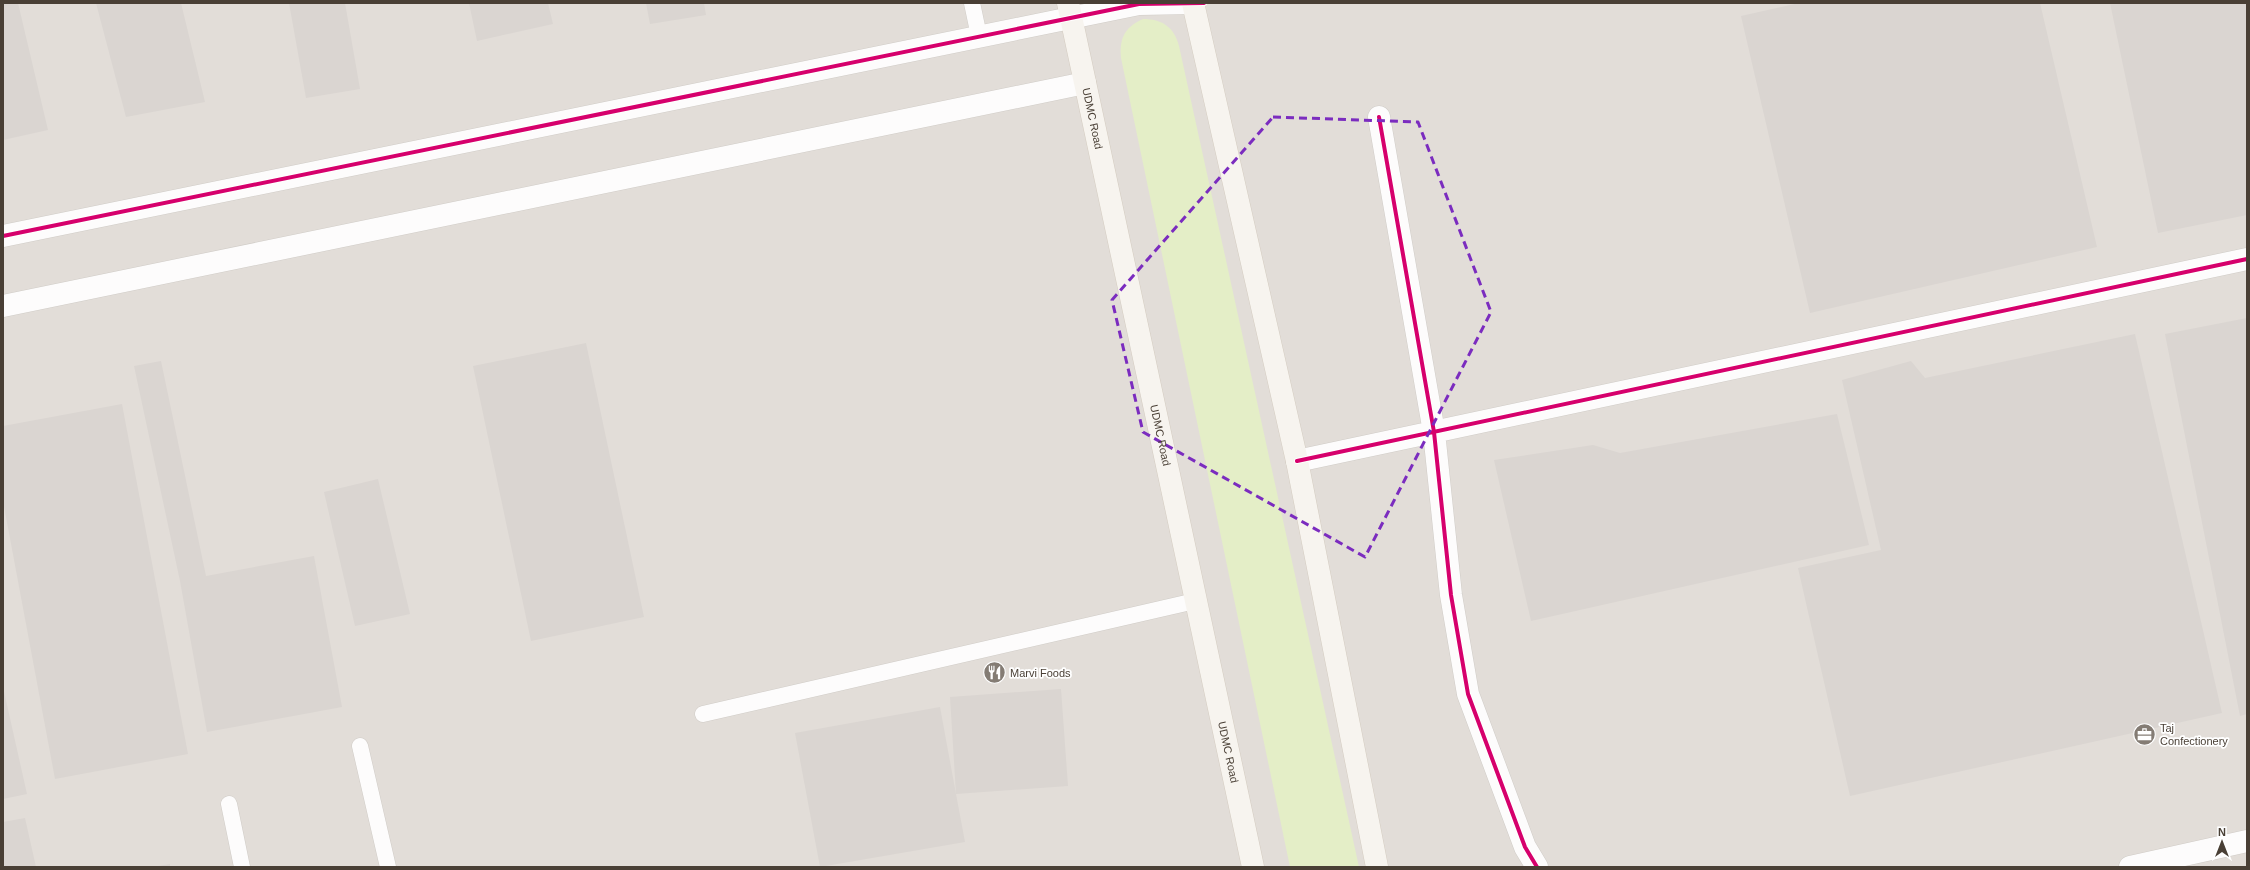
<svg xmlns="http://www.w3.org/2000/svg" width="2250" height="870" font-family="Arial,sans-serif">
	<style>
		.industrial { fill: #e2ddd8 }
		.green { fill: #e4eec7 }
		.building { fill: #dad5d1 }
		.lines { fill: none; stroke-linecap: round; stroke-linejoin: round }
		.service-casing { stroke: #d0ccc7; stroke-width: 17 }
		.minor-casing { stroke: #d0ccc7; stroke-width: 23 }
		.tertiary-casing { stroke: #d0ccc7; stroke-width: 23 }
		.secondary-casing { stroke: #d4ccc1; stroke-width: 23 }
		.service { stroke: #fdfcfc; stroke-width: 16 }
		.minor { stroke: #fdfcfc; stroke-width: 22 }
		.tertiary { stroke: #fdfcfc; stroke-width: 22 }
		.secondary { stroke: #f7f4ef; stroke-width: 22 }
		.cycleway-casing { stroke: #fff; stroke-width: 6 }
		.cycleway { stroke: #d6006c; stroke-width: 4 }
		.marked { fill: none; stroke: #7b2cbf; stroke-width: 3; stroke-dasharray: 8 5; stroke-linejoin: round }
		.labels { text-anchor: middle; stroke-width: 3.5; stroke-linejoin: round; paint-order: stroke }
		.street-label { font-size: 11px; fill: #493f35; stroke: #fff }
		.poi-label { font-size: 11px; fill: #493f35; stroke: #fff; text-anchor: start }
	</style>
	<rect width="100%" height="100%" fill="#f2eeea"/>
	<path class="industrial" d="M3,3H2247V867H3Z"/>
	<path class="green" d="M1143,19C1162,19 1174,27 1179,46L1359,867H1290L1121,58C1119,38 1125,27 1143,19Z"/>
	<path class="building" d="M3,3H18L48,130L3,140Z
		M96,3H181L205,102L126,117Z
		M289,3H345L360,89L306,98Z
		M469,3H548L553,24L477,41Z
		M646,3H704L706,15L650,24Z
		M1799,3H2040L2097,247L1810,313L1741,16Z
		M2110,3H2247V215L2158,233Z
		M2247,318V714L2240,716L2165,334Z
		M2135,334L2222,713L1850,796L1798,568L1881,550L1842,380L1911,361L1925,378Z
		M586,343L644,617L531,641L473,366Z
		M161,361L206,576L314,556L342,707L207,732L180,581L134,366Z
		M122,404L188,754L55,779L3,501V426Z
		M1837,414L1869,545L1531,621L1494,460L1593,445L1620,453Z
		M378,479L410,614L355,626L324,492Z
		M3,687L27,794L3,799Z
		M1061,689L1068,786L956,794L965,842L820,867L795,733L940,707L956,794L950,697Z
		M25,818L36,867H3V822Z
		M170,864V867H158V866Z"/>
	<g class="lines">
		<defs>
			<path id="service" d="M972,3L979,36
				M703,714L1195,601
				M360,746L388,867
				M229,804L242,867"/>
			<path id="minor" d="M1379,117L1434,432L1451,595L1468,694L1525,847L1537,867
				M1297,461L2247,259"/>
			<path id="tertiary" d="M3,236L1139,4L1193,3
				M3,306L1085,83
				M2130,867L2247,841"/>
			<g id="secondary">
				<path id="s1" d="M1068,3L1253,867"/>
				<path d="M1193,3L1297,461L1377,867"/>
			</g>
		</defs>
		<use href="#service" class="service-casing"/>
		<use href="#minor" class="minor-casing"/>
		<use href="#tertiary" class="tertiary-casing"/>
		<use href="#secondary" class="secondary-casing"/>
		<use href="#service" class="service"/>
		<use href="#minor" class="minor"/>
		<use href="#tertiary" class="tertiary"/>
		<use href="#secondary" class="secondary"/>
		<defs>
			<path id="cycleway" d="M1379,117L1434,432L1451,595L1468,694L1525,847L1537,867
				M3,236L1139,4L1204,3
				M1297,461L2247,259"/>
		</defs>
		<use href="#cycleway" class="cycleway-casing"/>
		<use href="#cycleway" class="cycleway"/>
	</g>
	<path class="marked" d="M1273,117L1418,122L1491,312L1365,557L1143,432L1112,300Z"/>
	<defs>
		<symbol id="restaurant-disc" viewBox="-11 -11 22 22"><circle r="9.5" fill="#847c74" stroke="#fff"/><path d="M-5-6h1v4h1v-4h1v4h1v-4h1v5L-1.5 .5V6h-2V.5L-5-1ZM5-6V6H3V1.5H1.5Q1.5-4 5-6Z" fill="#fff"/></symbol>
		<symbol id="office-disc" viewBox="-11 -11 22 22"><circle r="9.5" fill="#847c74" stroke="#fff"/><path d="M-6-3h4V-5.5h4V-3h4V5H-6ZM-1-4.5V-3h2v-1.5ZM-6 0V1H6V0Z" fill="#fff"/></symbol>
	</defs>
	<g fill-rule="evenodd">
		<use href="#restaurant-disc" x="982" y="660" width="25" height="25"/>
		<use href="#office-disc" x="2132" y="722" width="25" height="25"/>
	</g>
	<g class="labels">
		<g class="street-label">
			<text dy="4" stroke="none"><textPath href="#s1" startOffset="118">UDMC Road</textPath></text>
			<text dy="4" stroke="none"><textPath href="#s1" startOffset="442">UDMC Road</textPath></text>
			<text dy="4" stroke="none"><textPath href="#s1" startOffset="766">UDMC Road</textPath></text>
		</g>
		<g class="poi-label">
			<text x="1010" y="677">Marvi Foods</text>
			<text x="2160" y="732">Taj<tspan x="2160" dy="13">Confectionery</tspan></text>
		</g>
	</g>
	<rect width="2250" height="870" fill="none" stroke="#493f35" stroke-width="8"/>
	<g transform="translate(2222 842)" stroke="#ffffff" stroke-width="3" paint-order="stroke">
	<path d="M0-3L7 15L0 10L-7 15Z" fill="#493f35"/>
	<text y="-6" font-size="11" font-weight="bold" text-anchor="middle" fill="#493f35">N</text>
	</g>
</svg>
